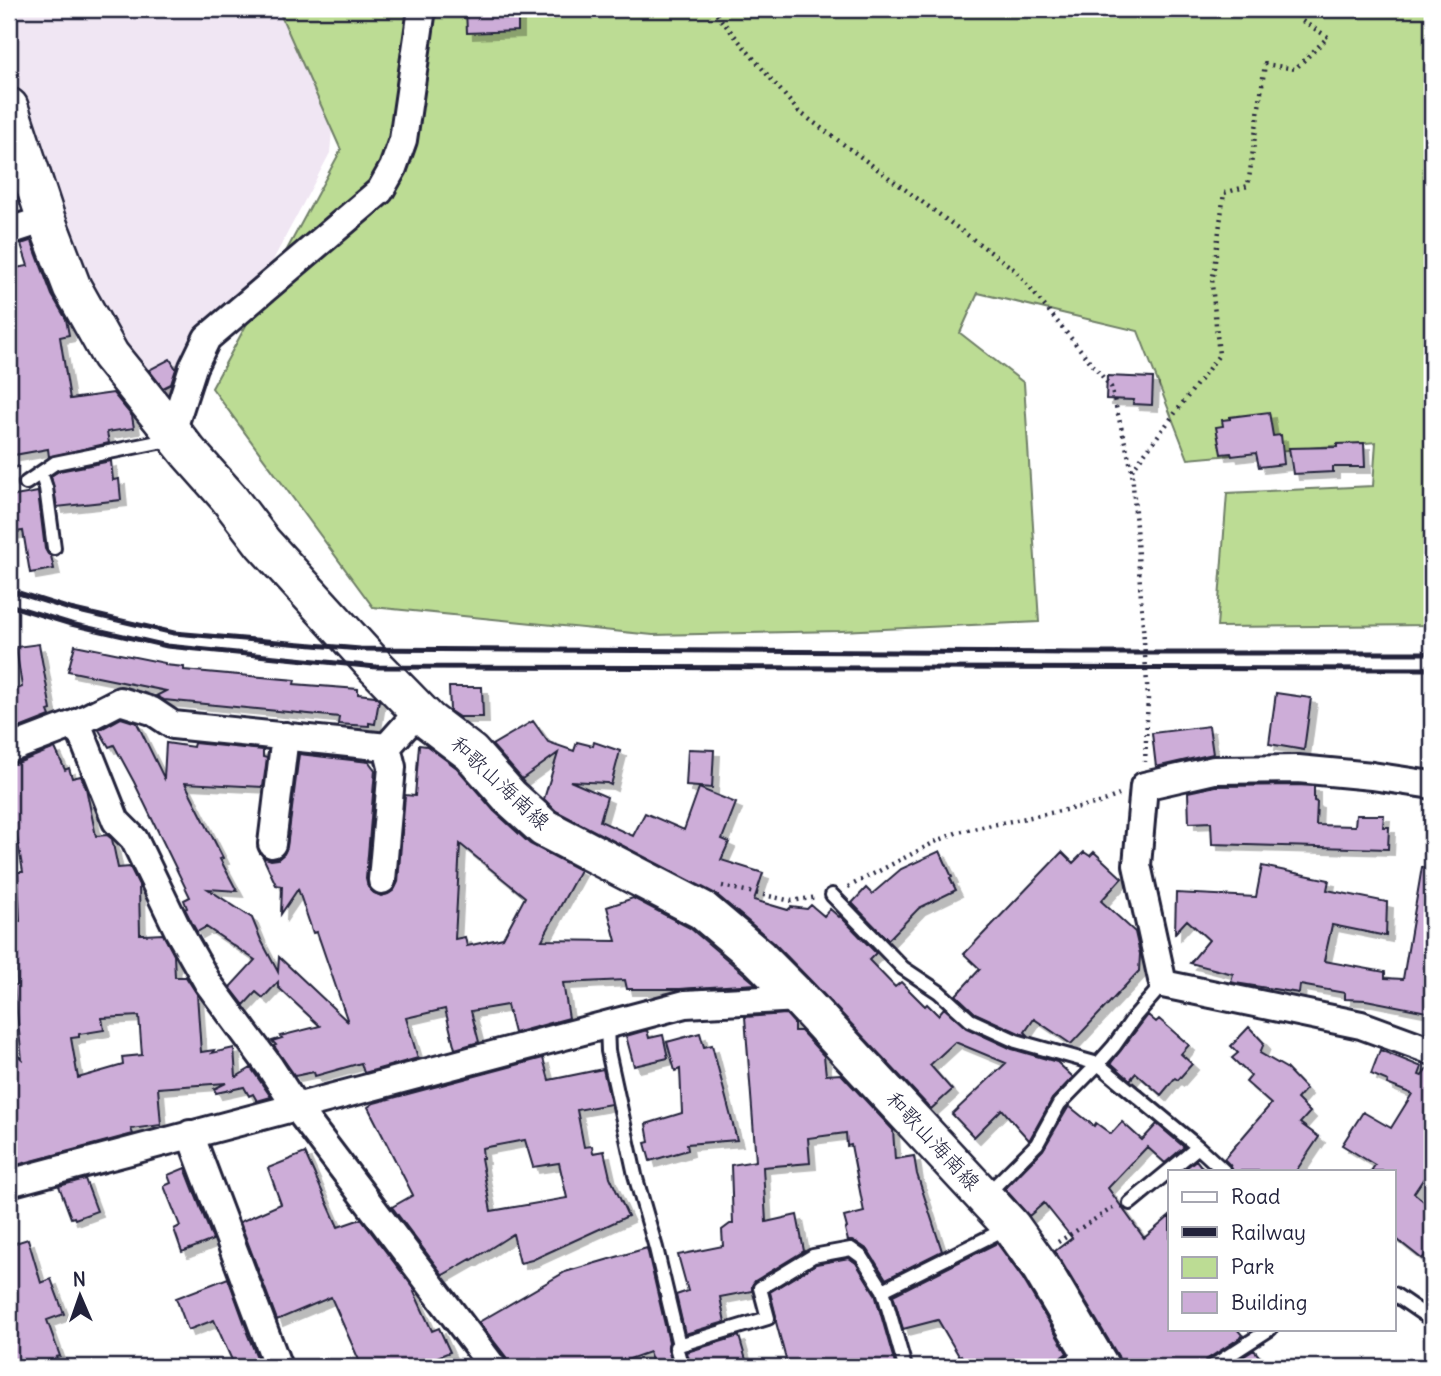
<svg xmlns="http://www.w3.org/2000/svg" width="1441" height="1376" font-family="Delius,'Klee One',sans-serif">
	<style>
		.built { fill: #f0e6f3 }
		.green { fill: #bcdc94; stroke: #6f7f68; stroke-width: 2 }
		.building { fill: #cdadd8; stroke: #22223b; stroke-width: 2; fill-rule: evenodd; filter: url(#shadow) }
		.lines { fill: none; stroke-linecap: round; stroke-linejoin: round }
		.service-casing { stroke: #22223b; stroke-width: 18 }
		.minor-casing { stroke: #22223b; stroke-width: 32 }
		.secondary-casing { stroke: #22223b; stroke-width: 42 }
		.path { stroke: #22223b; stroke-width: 4.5; stroke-dasharray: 2 5; stroke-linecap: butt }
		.service { stroke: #fff; stroke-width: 12 }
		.minor { stroke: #fff; stroke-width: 26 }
		.secondary { stroke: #fff; stroke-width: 37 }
		.rail { stroke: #22223b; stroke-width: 5 }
		.labels { text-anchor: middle; stroke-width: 5; stroke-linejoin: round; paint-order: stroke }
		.street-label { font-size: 21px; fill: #22223b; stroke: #fff }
	</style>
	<defs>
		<filter id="shadow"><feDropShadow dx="6" dy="6" stdDeviation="0" flood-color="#0004"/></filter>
	</defs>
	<rect width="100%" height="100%" fill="#fff"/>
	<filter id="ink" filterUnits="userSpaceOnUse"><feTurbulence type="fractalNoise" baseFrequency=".0143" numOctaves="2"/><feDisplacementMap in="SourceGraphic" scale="14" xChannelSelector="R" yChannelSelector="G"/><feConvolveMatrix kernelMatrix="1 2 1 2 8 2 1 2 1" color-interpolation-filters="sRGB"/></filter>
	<g filter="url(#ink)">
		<path class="built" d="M9,9H309L337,70L330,153L272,262L212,322L169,412L77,275L9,56Z"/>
		<path class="green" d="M278,9H1432V625L1217,627L1227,493L1373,486L1376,442L1188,459L1138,331L978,293L960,333L1024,383L1039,622L840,631L653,635L373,607L212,388L341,150Z"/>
		<path class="building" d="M466,9H518V31L467,33Z
			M30,241L32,242L52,295L66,319L69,335L60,337L70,399L113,393L132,416L134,428L107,432L109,443L49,457L48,449L14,455L12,444L9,445V414L17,413L9,362V269L28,266L21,244Z
			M170,359L176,369L171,384L163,388L149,370Z
			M1107,376L1153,378L1152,405L1133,404L1134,400L1106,399Z
			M1269,412L1273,436L1281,435L1284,464L1259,467L1256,453L1232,456L1231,453L1221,454L1216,427L1223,426L1222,420L1230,419V417Z
			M1364,443L1365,467H1333V472L1293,474L1289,448L1337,447V444Z
			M111,461L113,480L119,479L121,500L57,507L51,476L59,471Z
			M38,492L45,549L48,554L51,556L54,569L30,573L23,531L9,533V497Z
			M39,644L51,710L48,711L50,716L9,732V692L22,687L16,647Z
			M75,645L165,663V665L184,667V670L295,680L294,684L358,689V694L375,696L379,700L375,724L369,723V726L338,724L339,717L164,700L156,696L166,691L68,671Z
			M449,687H482L483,717H459L450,711Z
			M1276,693L1311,698L1304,750L1269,744Z
			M121,718L137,723L164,778L166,743L193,747L194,743L263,750V757L267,758L263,787L185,783L223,858L220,859L237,891L208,889L252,918L261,940L278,972L279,957L348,1022L317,932L313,933L298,889L281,914L282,886L276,885L263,857L271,860L278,859L284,854L287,847L299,754L369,762L375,770L366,879L368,887L374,893L381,896L388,894L394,890L398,882L405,795L415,796L419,745L427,746L457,768L494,811L530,844L580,870L542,940L616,941L607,907L633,898L690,928L756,984L680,989H627L625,980L563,983L569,1018L514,1033L507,1005L471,1011L479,1042L455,1049L445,1009L406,1018L418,1058L364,1073L361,1063L315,1076L314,1072L295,1076L274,1046L276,1045L272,1041L282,1038L280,1036L320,1026L278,987V982L263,998L256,992L244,1005L230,987L255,960L206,927L197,932L192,923L185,909L187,908L184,900L190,897L134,782L114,745L109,747L99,730ZM460,844L525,897L503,938L467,946L465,937L455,939Z
			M533,721L548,742L574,751L577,742L593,746L594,742L620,751L611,785L607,783L570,781L607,797L600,821L633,836L645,813L684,830L699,788L736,803L722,839L729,842L721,860L763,873L754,900L788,910L791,907L807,909L811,905L824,916L830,909L839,917L840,916L876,953L869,960L895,987L901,982L925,1006L927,1004L938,1015L944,1008L966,1028L1012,1049L1057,1062L1073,1077L1052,1099L1030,1139L1029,1140L1019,1129L1002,1109L974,1137L952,1114L1006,1063L955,1042L930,1065L952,1090L931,1109L814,984L774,943L716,894L556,811L544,799L558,753L522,779L492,745Z
			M1209,726L1213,754L1156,767L1152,733Z
			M55,748L65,770L69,768L72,778L81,776L86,788L96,836L107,835L112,839L118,868L130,867L139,885L140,934H144V935L163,934L174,955L175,977H186L197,994L201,1052L214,1050L212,1053L234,1048L236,1077L251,1068L271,1097L257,1101L253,1094L249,1096L244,1087L216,1093L214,1089L226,1083L158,1088L161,1125L131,1129L133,1134L9,1167V1048L22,1059L14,985H17L15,941H9V921H20L18,872H23L16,831L12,832L9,813V764H15ZM139,1016L142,1055L122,1057L123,1065L78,1078L71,1038L79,1037V1034L104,1030L102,1018Z
			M688,749L714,750L712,788L686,786Z
			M1297,785L1314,786V801L1317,802L1316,825L1355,826L1356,815H1384L1383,827H1389L1388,849L1212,844L1211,822L1189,823L1188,792L1216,786Z
			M940,851L952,877L950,878L956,890L919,908L888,940L852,903L866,888L872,894L901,869Z
			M1062,852L1073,863L1084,852L1090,856L1094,852L1122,878L1101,901L1135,932L1140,954L1139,971L1071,1044L1034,1019L1025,1032L1029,1036L1019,1033L975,1013L956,995L980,969L964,954Z
			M1262,866L1329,880L1327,890L1387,902L1386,936L1332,925L1324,961L1385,972V978L1403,979L1422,867H1432V946L1426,981L1432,983V1013L1366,1000L1345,999V993L1300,985L1299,993L1235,983L1231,982L1233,974L1190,963L1209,940L1187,920L1175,933L1176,893L1256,897Z
			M786,1014L794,1023V1031H801L824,1056L826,1075L841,1074L893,1130L895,1159L914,1156L917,1174L942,1251L886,1279L868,1250L856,1242L848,1241L845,1229L847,1228L844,1217L864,1212L851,1145L847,1146L846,1133L808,1138L810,1163L763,1167L766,1222L797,1215L804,1251L755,1281L752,1286V1291L720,1297L725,1322L685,1334L676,1295L688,1291L678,1255L723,1246L722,1230L730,1224H733L731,1165L756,1161L745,1017Z
			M1148,1015L1156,1022L1159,1019L1189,1045L1181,1054L1192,1064L1178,1080L1175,1078L1161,1095L1136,1073L1130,1080L1111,1063Z
			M1249,1027L1264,1043L1260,1053L1286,1068L1306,1089L1297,1099L1310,1112L1300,1123L1319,1137L1296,1171H1233L1230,1165L1224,1159L1271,1104L1246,1082L1251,1076L1232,1058L1238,1053L1231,1046Z
			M647,1030L649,1038L663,1035L668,1058L634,1066L626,1036Z
			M700,1033L704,1047L712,1045L737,1140L687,1144L688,1150L650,1161L645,1143L649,1142L646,1124L682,1113L680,1069L675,1071L667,1042Z
			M1380,1050L1422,1067L1419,1075L1422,1076L1429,1066H1432V1166L1414,1193L1432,1208V1246L1422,1259L1394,1237V1171H1371L1375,1165L1342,1145L1363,1112L1391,1128L1412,1094L1387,1084L1388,1081L1371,1074Z
			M543,1058L549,1080L603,1069L611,1104L577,1110L584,1147L592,1146L593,1153L604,1151L610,1177L628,1216L532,1260L520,1263L513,1234L472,1260L471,1259L443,1275L392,1207L413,1195L368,1107L374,1103ZM525,1140L533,1167L559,1163L567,1198L491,1211L481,1158H483L482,1148Z
			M1069,1106L1094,1126L1096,1123L1111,1134L1122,1122L1142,1140L1157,1124L1184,1147L1165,1163L1147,1147L1108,1188L1144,1238L1170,1216V1329H1237L1243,1336L1206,1360L1202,1367H1121L1118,1356L1055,1251L1072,1238L1044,1203L1029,1216L1005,1189L1043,1150Z
			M305,1153L338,1227L361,1219L416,1291L414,1292L432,1331L439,1328L450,1352L432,1359L433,1361L420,1367H362L331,1297L277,1320L240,1222L281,1204L268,1168Z
			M1196,1160L1205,1171H1182Z
			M185,1168L213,1240L182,1252L174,1229L180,1226L164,1186L171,1183L168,1175Z
			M85,1179L97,1211L75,1219L74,1217L71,1218L59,1186Z
			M28,1239L41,1283L51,1279L64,1314L47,1320L60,1356L56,1357L58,1363L48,1367H9V1245Z
			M997,1243L1023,1279L1067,1353L1048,1367H968L961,1355L959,1356L938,1320L903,1329L893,1295Z
			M647,1248L669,1342L668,1349L673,1367H654L649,1352L607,1367H508L506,1357L479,1322L565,1272Z
			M849,1258L856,1263L875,1294L895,1364L885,1367H788L776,1322V1316L770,1292L816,1264Z
			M228,1278L248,1333H247L261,1367H235L214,1320L188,1330L176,1298Z
			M739,1336L748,1367H691L687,1352Z
			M1254,1350L1268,1367H1227Z"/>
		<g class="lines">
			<defs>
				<path id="service" d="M41,473L46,488L54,548
					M26,483L55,463L173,439
					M832,895L903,968L939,992L970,1020L1016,1041L1098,1064L1114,1046L1135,1016L1163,984
					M607,1025L608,1051L635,1175L656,1248L679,1345L676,1347L682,1367
					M986,1195L1037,1144L1059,1104L1098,1064L1198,1147L1224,1171
					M1130,1203L1198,1147
					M1394,1294L1432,1320
					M679,1345L768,1318L760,1288L813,1256L851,1249L862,1257L883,1290
					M905,1367L883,1290L1007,1228
					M1062,1367L1088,1351
					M1211,1367L1270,1329"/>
				<path id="minor" d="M9,231L46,219
					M172,432L193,367L207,338L380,191L393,168L403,140L422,9
					M77,723L116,821L134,839L178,930L208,983L270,1067L296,1107L493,1367
					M9,749L77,723L120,701L152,711L173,725L387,747L419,711
					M1432,785L1372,776L1298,769L1214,770L1144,786L1137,865L1163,984L1361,1025L1432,1051
					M272,844L285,736
					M382,880L392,767L387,747
					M190,1134L278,1367
					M9,1183L685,1004L799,998"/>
				<path id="secondary" d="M9,107L46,219L72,287L110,355L189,453L228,497L263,543L376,667L419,711L429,721L471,753L510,797L544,828L702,910L759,958L799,998L1011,1226L1041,1268L1100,1367"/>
			</defs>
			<use href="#service" class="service-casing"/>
			<use href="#minor" class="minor-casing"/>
			<use href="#secondary" class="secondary-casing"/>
			<path class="path" d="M712,9L798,111L1015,270L1111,387L1132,470L1148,698L1145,762
				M9,454L17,468
				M1132,470L1219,355L1212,284L1224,193L1248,186L1265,64L1295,69L1328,37L1299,19V9
				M722,886L792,901L817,897
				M848,887L937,841L958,832L1099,803L1119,795
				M1058,1242L1116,1206"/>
			<use href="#service" class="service"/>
			<use href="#minor" class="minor"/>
			<use href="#secondary" class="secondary"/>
			<path class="rail" d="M9,590L70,609L174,633L360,649L1076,653H1432
				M9,605L71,624L167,646L376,667L1432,669"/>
		</g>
	</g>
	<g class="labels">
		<g class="street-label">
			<text transform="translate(500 783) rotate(43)" y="7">和歌山海南線</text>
			<text transform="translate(933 1141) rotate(47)" y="7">和歌山海南線</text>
		</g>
	</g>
	<rect width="1441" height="1376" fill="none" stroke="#fff" stroke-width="35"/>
	<rect x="18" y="18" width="1406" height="1341" fill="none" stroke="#22223b" stroke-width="2.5" filter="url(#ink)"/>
	<rect x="1168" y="1170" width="228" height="161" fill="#ffffff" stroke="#a7a7b1" stroke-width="2"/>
	<rect x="1182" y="1192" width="35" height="10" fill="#ffffff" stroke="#a7a7b1" stroke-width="2"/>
	<text x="1231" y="1204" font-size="21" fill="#22223b">Road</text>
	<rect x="1182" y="1227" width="35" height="10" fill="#22223b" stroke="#a7a7b1" stroke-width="2"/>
	<text x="1231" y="1240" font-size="21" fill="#22223b">Railway</text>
	<rect x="1182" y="1257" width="35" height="21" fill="#bcdc94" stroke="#a7a7b1" stroke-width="2"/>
	<text x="1231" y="1274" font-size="21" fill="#22223b">Park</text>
	<rect x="1182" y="1292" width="35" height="21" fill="#cdadd8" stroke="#a7a7b1" stroke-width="2"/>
	<text x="1231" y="1310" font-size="21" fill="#22223b">Building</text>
	<g transform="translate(80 1296) rotate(358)" stroke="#ffffff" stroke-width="5" paint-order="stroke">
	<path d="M0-5L12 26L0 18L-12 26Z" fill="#22223b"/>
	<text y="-10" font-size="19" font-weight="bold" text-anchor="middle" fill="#22223b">N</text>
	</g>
</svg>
